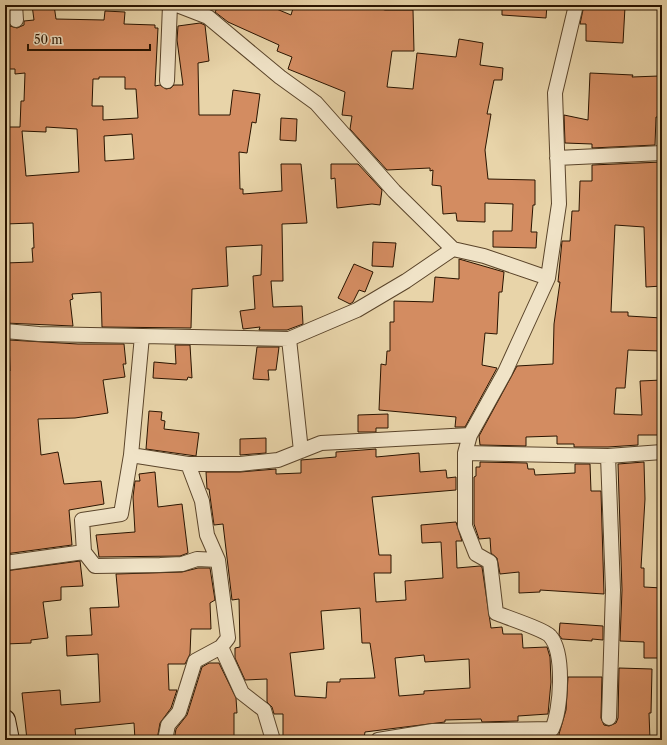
<svg xmlns="http://www.w3.org/2000/svg" width="667" height="745" font-family="'Libre Caslon Text',serif">
	<style>
		.building { fill: #d38c61; stroke: #2a1400; fill-rule: evenodd }
		.lines { fill: none; stroke-linecap: round; stroke-linejoin: round }
		.street-casing { stroke: #5a442a; stroke-width: 16 }
		.secondary-casing { stroke: #2a1400; stroke-width: 22 }
		.street { stroke: #f0e3c7; stroke-width: 14 }
		.secondary { stroke: #f0e3c7; stroke-width: 20 }
	</style>
	<rect width="100%" height="100%" fill="#e8d4a9"/>
	<filter id="stains"><feTurbulence type="fractalNoise" baseFrequency=".005" numOctaves="4"/><feColorMatrix values="0 0 0 0 .2 0 0 0 0 .09 0 0 0 0 .02 0 0 0 .5 -.17"/></filter>
	<radialGradient id="worn" r=".72"><stop offset=".6" stop-color="#630" stop-opacity="0"/><stop offset="1" stop-color="#630" stop-opacity=".3"/></radialGradient>
	<path class="building" d="M32,5H54L56,19L104,20L105,11L125,12L124,24L155,25V28H158L155,86L160,85L166,89L171,88L174,85H183L177,40L178,26L200,23L205,25L209,61L198,63L199,115H230L233,90L260,94L256,123L252,122L247,153L239,152L240,189H243V194L282,191L281,164H301L307,223L282,224L283,281H271L273,307L302,306L303,324L287,330H259L260,327L243,329L240,311L255,309L253,276L261,275L262,245L226,247L228,286L192,289L191,328L102,327L101,292L72,294L73,299L70,300L73,326L5,323V263L33,262L32,248H34L33,223L5,224V127H20L21,101H24L25,73L15,74V69H5V28H9L10,26L17,28L24,25V21L34,20ZM99,77H125V89H136L138,118L103,120V106H92L93,79H99ZM46,127L77,129L79,172L26,176L22,131L46,132ZM132,134L134,159L105,161L104,136Z
		M219,5H267L291,15L294,5H368L385,10H413L414,51H392L387,87L413,89L417,53L456,57L459,39L483,43L480,65L503,68L502,80H494L487,114H491L485,150L488,179L535,180V205H533L531,232H537L536,248L493,247V231H512L513,204L485,203V222L457,221L456,213L443,214L441,186L432,185L433,170L430,171V168L387,170L350,129L352,116L342,115L345,92L288,69L292,57L277,51L279,45L228,22L215,12Z
		M502,5H547L546,18L502,15Z
		M584,5L625,7L623,43L586,41V24H580Z
		M590,73L633,75L632,77L659,76V117H656L655,145L592,148V144L565,143L564,115L588,120Z
		M281,118L297,119L296,141L280,140Z
		M662,162V286L646,287L644,227L615,225L611,312H628V316L662,318L661,351L628,350L625,388H616L614,414L642,415L640,381L662,380V435H638V445L608,447H574V444H557V436L526,437V446L480,445L479,436L517,366L553,364L554,324L560,282H558L562,241H570L572,211H579L580,181H592V165Z
		M331,164H358L382,190L380,205L372,204L337,208L335,178L331,179Z
		M373,242L396,243L393,267L372,266Z
		M459,259L504,272L502,292H499L497,334L485,333L482,365L497,368L465,427H455L456,417L379,410L381,364L386,365L387,351H390V322H394V301L433,302L435,277L459,279Z
		M354,264L373,272L365,292L359,290L353,302L350,304L338,298Z
		M9,340L78,344H124L126,364H123L125,377L103,380L108,413L75,418L38,419L41,455L58,452L64,484L101,481L104,504L69,510L72,545L5,554V371H10Z
		M175,345H190L192,378L188,377L187,380L153,378L154,362L176,364Z
		M257,347H279L276,370H268L269,380L253,379Z
		M149,411L162,412L161,420L165,421L164,429L199,433L196,456L146,449Z
		M388,414V428H376V432H358V415Z
		M266,438V453L240,455V439Z
		M376,449V457L419,453L420,472L446,470L447,478L456,477V490L372,497L379,555H391V573H374L376,602L406,600L405,581L443,578L441,542L422,543L421,525L456,522L462,541H456L457,568L480,566L482,567L491,628L502,627L503,634H522L523,648L547,647L550,657L551,682L548,714L518,716V721L482,722L481,719L445,720V722L365,732L364,738L339,736V740H283V714H274L272,707L267,702V679L245,680L235,658V648L240,647L239,599L232,600L223,524L214,525L209,489H207L206,472H240L276,469V474L301,473V460L336,457V452ZM360,608L362,643H370L375,678L340,679V682H327L326,698L295,696L290,653L324,649L321,611ZM424,655L425,662L469,659L470,688L424,691V694L399,696L395,658Z
		M480,462L527,463L528,469H534L535,475L575,473V464H590L591,491H601L604,594L540,590V592L519,593V572L500,574L497,558L491,553L490,538L479,539L474,524V477L476,476V467H480Z
		M644,462L645,499L641,568H644V587L662,588L660,640H662V658H644V642L620,641L622,590L618,464Z
		M155,472L158,507L182,504L188,553L180,556L99,557L96,535L135,532L133,497L135,481H140L139,474Z
		M80,561L83,586L61,587V600L43,602L48,638L31,640V643L5,644V571Z
		M198,568H210L215,600L210,603L211,629H191L190,654L185,664H168L169,690H177L171,708L160,723L157,740H135L134,723L75,729L76,740H27L22,693L60,690L61,705L100,702L98,654L67,656L66,636L92,635L90,608L119,607L116,574L182,572Z
		M560,623L603,626V640L592,639V641L562,639L559,635Z
		M209,663H219L236,698L237,713H234V740H174L176,729L187,715L202,667Z
		M619,668L652,669L651,713H649L650,740H559V734L566,710L568,677H602L601,718L604,725L609,726L616,723L618,718Z"/>
	<g class="lines">
		<defs>
			<path id="street" d="M15,5L16,20
				M177,5L208,17L280,77L316,103L394,191L453,249L406,281L357,310L289,339
				M167,81L170,5
				M557,158L662,153
				M453,249L484,256L548,278L505,372L470,435
				M548,278L559,204L555,93L576,5
				M5,331L39,334L142,336
				M131,455L142,336L289,339L301,451
				M608,456L613,590L609,718
				M84,552L95,566L160,565L182,564L197,559L218,560
				M5,563L84,552L82,520L121,514L131,455L188,464H240L278,460L321,443L470,435L465,453L608,456L662,452
				M221,647L242,693L264,710L273,740
				M165,740L168,725L179,712L195,661L221,647L228,638L218,560L207,535L202,501L188,464
				M378,740L433,731L552,729C561,710 565,653 550,636C545,630 506,617 496,613L490,562L476,554L465,526V453"/>
			<path id="secondary" d="M5,720L9,740"/>
		</defs>
		<use href="#street" class="street-casing"/>
		<use href="#secondary" class="secondary-casing"/>
		<use href="#street" class="street"/>
		<use href="#secondary" class="secondary"/>
	</g>
	<rect width="667" height="745" fill="none" stroke="#e8d4a9" stroke-width="20"/>
	<rect x="6" y="6" width="655" height="733" fill="none" stroke="#2a1400" stroke-width="2"/>
	<rect x="10" y="10" width="647" height="725" fill="none" stroke="#2a1400"/>
	<path d="M28 44v6h122v-6" fill="none" stroke="#2a1400" stroke-width="2"/>
	<text x="34" y="44" font-size="12" fill="#2a1400" stroke="#f0e3c7" stroke-width="3" paint-order="stroke">50 m</text>
	<rect width="100%" height="100%" filter="url(#stains)"/>
	<rect width="100%" height="100%" fill="url(#worn)"/>
</svg>
